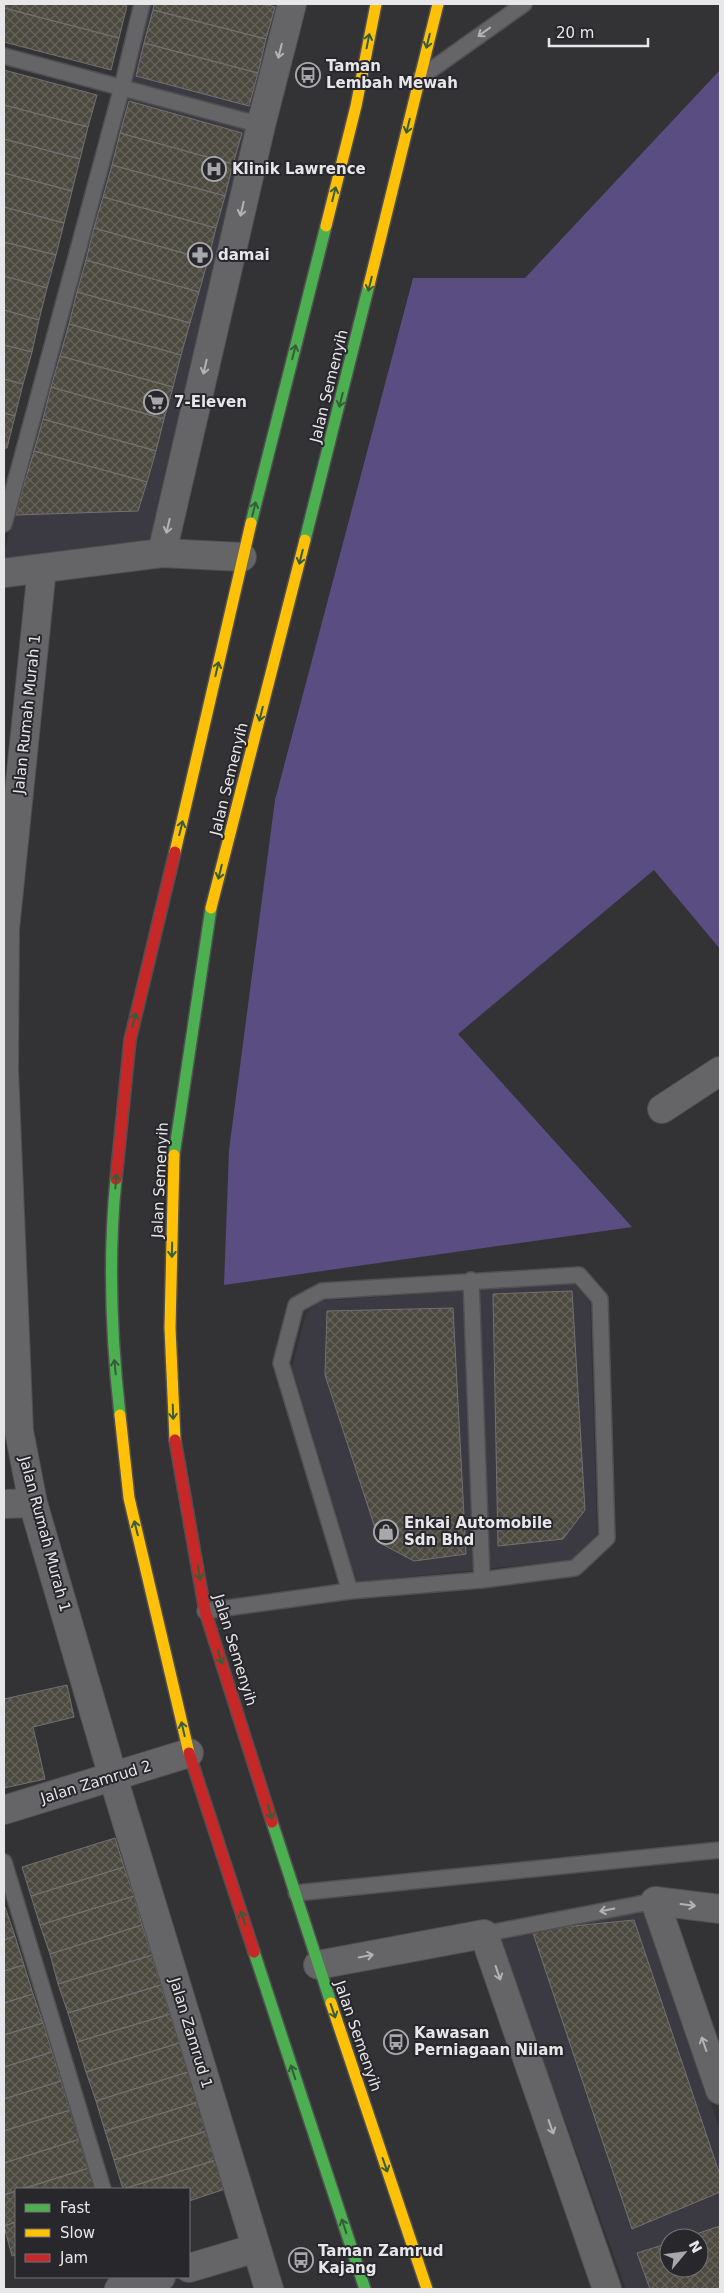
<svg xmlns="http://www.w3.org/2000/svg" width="724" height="2293" font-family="'DejaVu Sans',sans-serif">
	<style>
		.built { fill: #3b3a42; fill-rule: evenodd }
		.grass { fill: #594d82 }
		.building { fill: url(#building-cross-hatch); stroke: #727172 }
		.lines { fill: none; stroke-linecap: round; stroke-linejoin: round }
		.lane-casing { stroke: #504f52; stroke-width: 18 }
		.street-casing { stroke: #504f52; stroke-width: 30 }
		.fast-casing { stroke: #504f52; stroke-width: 14 }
		.slow-casing { stroke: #504f52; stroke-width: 14 }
		.jam-casing { stroke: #504f52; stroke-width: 14 }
		.lane { stroke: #656567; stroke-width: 15 }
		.street { stroke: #656567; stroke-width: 28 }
		.fast { stroke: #4caf50; stroke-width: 11 }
		.slow { stroke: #ffc107; stroke-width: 11 }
		.jam { stroke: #c62828; stroke-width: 11 }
		.oneway { stroke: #b3b2b5 }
		.oneway2 { stroke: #365d3a }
		.labels { text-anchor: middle; stroke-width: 4; stroke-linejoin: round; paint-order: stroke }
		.poi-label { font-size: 15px; font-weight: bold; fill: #e7e6e9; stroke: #28272c; text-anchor: start }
		.street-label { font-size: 15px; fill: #e7e6e9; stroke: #28272c }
	</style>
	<defs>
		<pattern id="building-cross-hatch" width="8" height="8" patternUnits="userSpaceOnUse" patternTransform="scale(1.25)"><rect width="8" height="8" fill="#4c4a3f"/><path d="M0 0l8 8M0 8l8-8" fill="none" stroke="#66645b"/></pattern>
	</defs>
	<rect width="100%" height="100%" fill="#333235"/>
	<path class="built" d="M146,4H279L152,540L4,562V552Z
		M574,1283L590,1303L597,1534L571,1560L357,1582L292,1367L307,1311L322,1301Z
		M644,1911L720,2130V2289H626L500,1941ZM669,2238H699V2268H669Z"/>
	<path class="grass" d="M720,70V949L654,870L458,1034L632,1227L224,1285L229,1150L275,800L413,278H525Z"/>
	<path class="building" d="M4,4H120L127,6L119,38L4,8Z
		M154,4H264L275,7L266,39L153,10Z
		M4,8L119,38L111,70L4,42Z
		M153,10L266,39L258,73L144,43Z
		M144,43L258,73L249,106L136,76Z
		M4,70L97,95L88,127L4,105Z
		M129,101L242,133L233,164L120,133Z
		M4,105L88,127L80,159L4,139Z
		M120,133L233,164L225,196L112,165Z
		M4,139L80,159L72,191L4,173Z
		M112,165L225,196L216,228L103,197Z
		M4,173L72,191L64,223L4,207Z
		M103,197L216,228L208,260L94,228Z
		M4,207L64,223L56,255L4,242Z
		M94,228L208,260L199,292L86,260Z
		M4,242L56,255L47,288L4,276Z
		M86,260L199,292L190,323L77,292Z
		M4,276L47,288L39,320L4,310Z
		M77,292L190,323L181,355L69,324Z
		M4,310L39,320L32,352L4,345Z
		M69,324L181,355L173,387L60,356Z
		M4,345L32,352L23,384L4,379Z
		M60,356L173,387L164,419L51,387Z
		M4,379L23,384L15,416L4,413Z
		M51,387L164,419L156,451L43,419Z
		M4,413L15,416L7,448H4Z
		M43,419L156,451L147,482L34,451Z
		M34,451L147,482L138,511L15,515Z
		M572,1291L585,1510L563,1539L498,1546L493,1294Z
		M453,1308L466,1554L414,1561L380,1543L325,1375L327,1311Z
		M67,1685L74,1717L33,1727L45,1779L4,1788V1699Z
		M115,1838L124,1867L31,1896L22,1867Z
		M124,1867L134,1896L40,1925L31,1896Z
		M134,1896L142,1925L50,1954L40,1925Z
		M5,1907L15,1936L4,1940V1908Z
		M634,1920L720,2175V2192L632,2229L532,1930Z
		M142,1925L152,1955L58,1984L50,1954Z
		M15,1936L24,1965L4,1971V1940Z
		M152,1955L161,1985L68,2013L58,1984Z
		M24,1965L33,1994L4,2003V1971Z
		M161,1985L170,2014L77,2042L68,2013Z
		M33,1994L43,2023L4,2035V2003Z
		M170,2014L179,2043L86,2072L77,2042Z
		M43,2023L52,2052L4,2067V2035Z
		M179,2043L188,2072L96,2101L86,2072Z
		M52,2052L61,2081L4,2099V2067Z
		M188,2072L198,2102L105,2131L96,2101Z
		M61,2081L70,2110L4,2131V2099Z
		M198,2102L207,2131L114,2160L105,2131Z
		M70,2110L80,2139L4,2163V2131Z
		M207,2131L216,2160L123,2189L114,2160Z
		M80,2139L89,2168L4,2195V2163Z
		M216,2160L225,2189L189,2201V2189H123Z
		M89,2168L96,2189H21Z
		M16,2191V2222L4,2226V2195Z
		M16,2222V2255L12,2256L4,2226Z
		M720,2226V2289H650L637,2253L669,2243V2268H699V2238H684Z"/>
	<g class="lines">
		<defs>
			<path id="lane" d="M4,56L261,125
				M421,77L524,4
				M4,524L122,87L142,4
				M471,1280L482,1580
				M205,1611L350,1591L482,1580L575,1568L607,1538L600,1299L579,1275L322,1291L296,1305L281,1363L350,1591
				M4,1862L103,2189
				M296,1893L720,1850
				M484,1934L655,1901"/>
			<path id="street" d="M162,553L261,125L292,4
				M42,568L5,929L4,1070L19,1431L33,1503L113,1777L269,2289
				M4,573L162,553L242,557
				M662,1109L720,1071
				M4,1504L33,1503
				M4,1810L189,1753
				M720,1909L655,1901L720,2090
				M318,1965L484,1934L607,2289
				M189,2268L256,2248
				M119,2289L161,2277"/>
			<path id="fast" d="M251,523L326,226
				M305,540L369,285
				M174,1155L211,908
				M116,1179C108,1258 111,1336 120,1415
				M272,1822L331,2003
				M254,1952L365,2289"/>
			<path id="slow" d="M326,226L356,106L376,4
				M369,285L438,4
				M175,852L251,523
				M211,908L305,540
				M174,1155L170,1328L175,1440
				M120,1415L129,1498L189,1753
				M331,2003L427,2289"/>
			<path id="jam" d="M116,1179L130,1040L175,852
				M175,1440L205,1611L272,1822
				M189,1753L254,1952"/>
		</defs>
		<use href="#lane" class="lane-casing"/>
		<use href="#street" class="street-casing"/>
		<use href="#fast" class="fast-casing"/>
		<use href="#slow" class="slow-casing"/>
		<use href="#jam" class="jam-casing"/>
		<use href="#lane" class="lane"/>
		<use href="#street" class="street"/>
		<use href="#fast" class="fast"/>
		<use href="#slow" class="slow"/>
		<use href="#jam" class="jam"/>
	</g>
	<defs><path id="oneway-shaft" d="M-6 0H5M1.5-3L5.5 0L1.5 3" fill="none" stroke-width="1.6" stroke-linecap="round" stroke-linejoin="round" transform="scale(1.25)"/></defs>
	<g class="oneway">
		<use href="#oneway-shaft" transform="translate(484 32) rotate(144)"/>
		<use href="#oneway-shaft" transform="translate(280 51) rotate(104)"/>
		<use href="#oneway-shaft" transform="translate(242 209) rotate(103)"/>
		<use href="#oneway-shaft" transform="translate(205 367) rotate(103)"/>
		<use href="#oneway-shaft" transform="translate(168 526) rotate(103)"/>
		<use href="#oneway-shaft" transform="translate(688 1905) rotate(7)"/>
		<use href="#oneway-shaft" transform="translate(607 1910) rotate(169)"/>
		<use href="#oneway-shaft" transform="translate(366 1956) rotate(-11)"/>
		<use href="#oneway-shaft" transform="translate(498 1973) rotate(71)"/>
		<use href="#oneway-shaft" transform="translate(704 2044) rotate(-109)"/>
		<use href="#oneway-shaft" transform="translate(551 2127) rotate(71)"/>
	</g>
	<g class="oneway2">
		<use href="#oneway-shaft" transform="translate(368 41) rotate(-79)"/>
		<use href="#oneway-shaft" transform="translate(428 41) rotate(104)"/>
		<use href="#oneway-shaft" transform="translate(408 126) rotate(104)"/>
		<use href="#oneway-shaft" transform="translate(334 194) rotate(-76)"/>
		<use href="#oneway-shaft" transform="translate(370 284) rotate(104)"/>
		<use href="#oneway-shaft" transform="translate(294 352) rotate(-76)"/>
		<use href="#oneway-shaft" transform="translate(341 400) rotate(104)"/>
		<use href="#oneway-shaft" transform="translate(254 509) rotate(-76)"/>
		<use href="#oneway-shaft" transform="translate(301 557) rotate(104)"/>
		<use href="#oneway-shaft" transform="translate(217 669) rotate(-77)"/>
		<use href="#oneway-shaft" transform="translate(261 714) rotate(104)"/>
		<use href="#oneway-shaft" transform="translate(181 828) rotate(-76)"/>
		<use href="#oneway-shaft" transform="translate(220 872) rotate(104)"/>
		<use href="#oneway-shaft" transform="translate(134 1020) rotate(-76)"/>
		<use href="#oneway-shaft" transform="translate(116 1181) rotate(-85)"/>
		<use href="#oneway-shaft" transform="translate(172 1250) rotate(91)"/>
		<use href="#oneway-shaft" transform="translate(115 1367) rotate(-96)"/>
		<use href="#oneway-shaft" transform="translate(173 1412) rotate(88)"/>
		<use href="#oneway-shaft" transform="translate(136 1528) rotate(-104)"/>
		<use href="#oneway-shaft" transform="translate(199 1573) rotate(80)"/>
		<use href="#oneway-shaft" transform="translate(220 1657) rotate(72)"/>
		<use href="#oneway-shaft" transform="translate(183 1729) rotate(-103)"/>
		<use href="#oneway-shaft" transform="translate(270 1812) rotate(72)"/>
		<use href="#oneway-shaft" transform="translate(243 1918) rotate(-108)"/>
		<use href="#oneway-shaft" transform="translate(333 2011) rotate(71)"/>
		<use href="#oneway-shaft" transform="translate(293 2072) rotate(-108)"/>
		<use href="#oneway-shaft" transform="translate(385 2165) rotate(71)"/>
		<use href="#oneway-shaft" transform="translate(344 2226) rotate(-108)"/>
	</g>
	<defs>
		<symbol id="bus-ring" viewBox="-11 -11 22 22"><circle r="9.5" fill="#28272c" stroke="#a8a7aa" stroke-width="1.5"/><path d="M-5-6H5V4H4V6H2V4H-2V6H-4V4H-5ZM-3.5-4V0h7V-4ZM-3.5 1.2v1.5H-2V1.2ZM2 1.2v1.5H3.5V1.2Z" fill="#a8a7aa"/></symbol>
		<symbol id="hospital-ring" viewBox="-11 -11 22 22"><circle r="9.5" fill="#28272c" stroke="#a8a7aa" stroke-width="1.5"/><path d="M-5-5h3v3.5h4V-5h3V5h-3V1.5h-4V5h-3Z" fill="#a8a7aa"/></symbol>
		<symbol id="pharmacy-ring" viewBox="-11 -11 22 22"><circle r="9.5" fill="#28272c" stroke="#a8a7aa" stroke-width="1.5"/><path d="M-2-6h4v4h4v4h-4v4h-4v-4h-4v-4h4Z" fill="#a8a7aa"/></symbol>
		<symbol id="supermarket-ring" viewBox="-11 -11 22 22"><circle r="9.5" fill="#28272c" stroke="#a8a7aa" stroke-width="1.5"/><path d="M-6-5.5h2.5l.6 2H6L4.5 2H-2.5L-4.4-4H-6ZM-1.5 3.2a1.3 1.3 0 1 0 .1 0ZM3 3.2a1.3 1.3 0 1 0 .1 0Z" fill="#a8a7aa"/></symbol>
		<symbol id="shop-ring" viewBox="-11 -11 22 22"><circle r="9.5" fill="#28272c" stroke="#a8a7aa" stroke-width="1.5"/><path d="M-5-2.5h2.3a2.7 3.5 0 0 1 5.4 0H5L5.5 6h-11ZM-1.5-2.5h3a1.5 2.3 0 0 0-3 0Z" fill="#a8a7aa"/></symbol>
	</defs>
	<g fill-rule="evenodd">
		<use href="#bus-ring" x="294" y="61" width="28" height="28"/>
		<use href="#hospital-ring" x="200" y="155" width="28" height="28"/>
		<use href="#pharmacy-ring" x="186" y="241" width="28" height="28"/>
		<use href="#supermarket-ring" x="142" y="388" width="28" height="28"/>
		<use href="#shop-ring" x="372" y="1518" width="28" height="28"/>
		<use href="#bus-ring" x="382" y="2028" width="28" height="28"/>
		<use href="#bus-ring" x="287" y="2246" width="28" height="28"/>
	</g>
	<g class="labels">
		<g class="poi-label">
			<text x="326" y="71">Taman<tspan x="326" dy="17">Lembah Mewah</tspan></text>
			<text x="232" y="174">Klinik Lawrence</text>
			<text x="218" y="260">damai</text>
			<text x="174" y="407">7-Eleven</text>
			<text x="404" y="1528">Enkai Automobile<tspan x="404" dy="17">Sdn Bhd</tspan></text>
			<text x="414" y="2038">Kawasan<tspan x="414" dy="17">Perniagaan Nilam</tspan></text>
			<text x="318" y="2256">Taman Zamrud<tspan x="318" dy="17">Kajang</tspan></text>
		</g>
		<g class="street-label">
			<text transform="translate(329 386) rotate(-76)" y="5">Jalan Semenyih</text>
			<text transform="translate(27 714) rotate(-84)" y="5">Jalan Rumah Murah 1</text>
			<text transform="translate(229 779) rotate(-76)" y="5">Jalan Semenyih</text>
			<text transform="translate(160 1180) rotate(-87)" y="5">Jalan Semenyih</text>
			<text transform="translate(45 1534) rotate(75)" y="5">Jalan Rumah Murah 1</text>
			<text transform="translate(235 1650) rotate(73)" y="5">Jalan Semenyih</text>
			<text transform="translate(96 1782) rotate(-17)" y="5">Jalan Zamrud 2</text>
			<text transform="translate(191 2033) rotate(73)" y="5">Jalan Zamrud 1</text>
			<text transform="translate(358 2036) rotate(71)" y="5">Jalan Semenyih</text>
		</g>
	</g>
	<rect width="724" height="2293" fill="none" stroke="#e7e6e9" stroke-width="10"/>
	<rect x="15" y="2188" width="175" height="90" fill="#28272c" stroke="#747378"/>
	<rect x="25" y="2204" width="25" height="8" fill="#4caf50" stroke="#747378"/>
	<text x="60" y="2213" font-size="15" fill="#e7e6e9">Fast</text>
	<rect x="25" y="2229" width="25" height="8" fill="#ffc107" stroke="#747378"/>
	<text x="60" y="2238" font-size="15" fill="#e7e6e9">Slow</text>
	<rect x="25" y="2254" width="25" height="8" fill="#c62828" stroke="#747378"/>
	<text x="60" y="2263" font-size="15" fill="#e7e6e9">Jam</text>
	<g transform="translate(684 2253) rotate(61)"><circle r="24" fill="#28272c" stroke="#747378"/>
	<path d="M0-4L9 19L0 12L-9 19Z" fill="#a8a7aa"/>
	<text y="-8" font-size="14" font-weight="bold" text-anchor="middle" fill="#e7e6e9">N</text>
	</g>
	<path d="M549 38v8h99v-8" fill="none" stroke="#e7e6e9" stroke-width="2.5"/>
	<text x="556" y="38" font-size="15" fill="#e7e6e9" stroke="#28272c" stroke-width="4" paint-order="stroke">20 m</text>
</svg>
